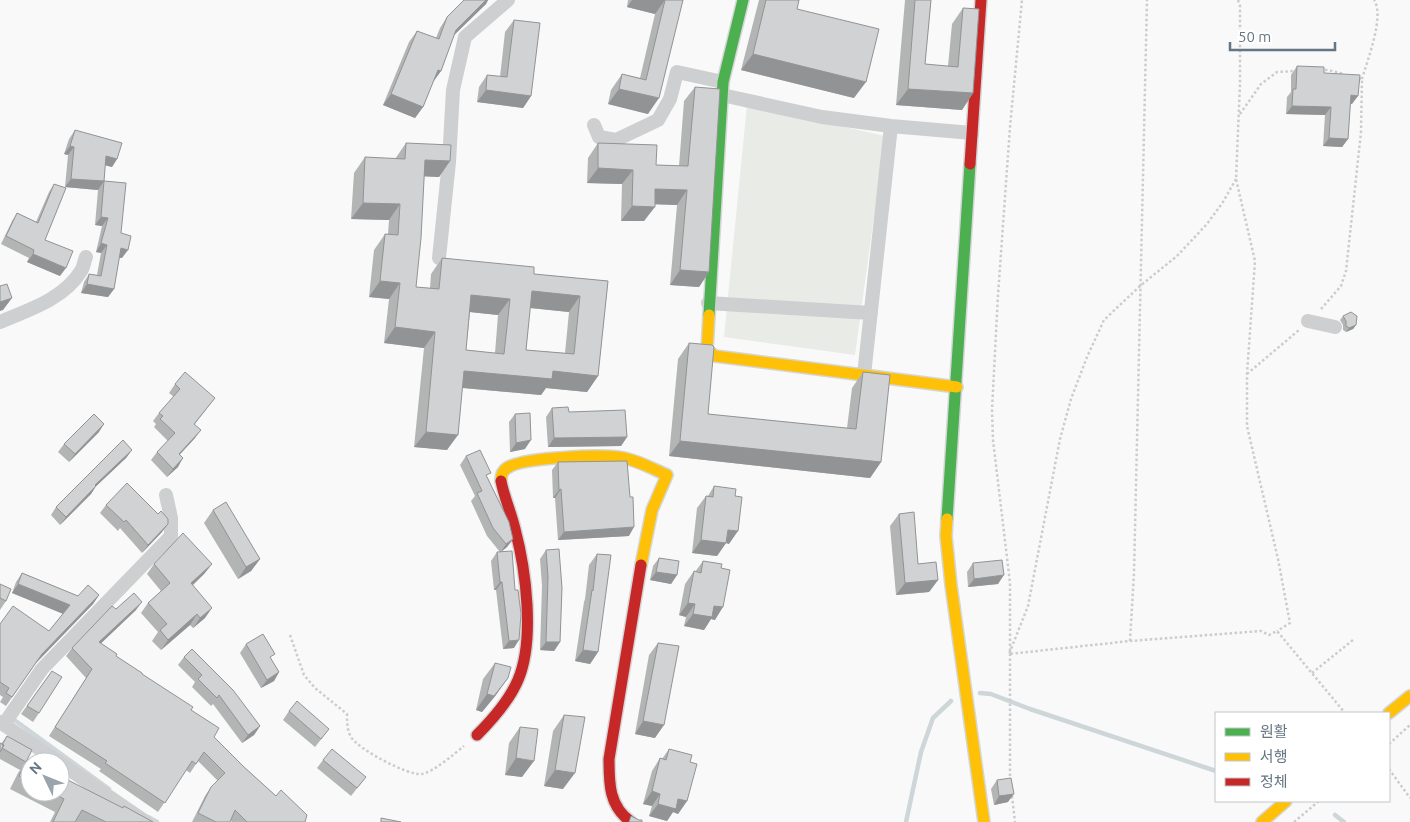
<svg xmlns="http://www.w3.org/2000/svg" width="1410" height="822" font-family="Ubuntu,'Noto Sans KR',sans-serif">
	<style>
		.pitch { fill: #e8ebe6 }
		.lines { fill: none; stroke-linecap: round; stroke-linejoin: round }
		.stream { stroke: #ced6d9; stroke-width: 4.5 }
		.fast-casing { stroke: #d5d6d7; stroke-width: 14 }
		.slow-casing { stroke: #d5d6d7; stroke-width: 14 }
		.jam-casing { stroke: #d5d6d7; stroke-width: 14 }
		.path { stroke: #cbcccd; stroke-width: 2.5; stroke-dasharray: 2.5 2.5; stroke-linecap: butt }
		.street { stroke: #cecfd0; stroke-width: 14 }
		.fast { stroke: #4caf50; stroke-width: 11 }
		.slow { stroke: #ffc107; stroke-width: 11 }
		.jam { stroke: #c62828; stroke-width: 11 }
		.wall { fill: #b3b5b5; fill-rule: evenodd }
		.shaded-wall { fill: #929394 }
		.building { fill: #d0d2d3; stroke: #929394; fill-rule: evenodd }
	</style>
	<rect width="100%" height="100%" fill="#f9f9f9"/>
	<path class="pitch" d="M747,105L885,136L855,355L724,337Z"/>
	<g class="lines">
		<path class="stream" d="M980,693L991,694L1030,709L1216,771
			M13,719L109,789
			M1335,815L1344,822
			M148,817L157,822
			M906,822L921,752L933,718L951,701"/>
		<defs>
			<path id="fast" d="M709,315L723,82L743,0
				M947,519L970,164"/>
			<path id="slow" d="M709,315L707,350L715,356L957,387
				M501,481C501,475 502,471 507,468C522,457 605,454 624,458C639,461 653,469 667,475L652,510L641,565
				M947,519L946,536L951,585L984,822
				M1389,713L1410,696
				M1262,822L1286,801"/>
			<path id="jam" d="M970,164L981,0
				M477,735C493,719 509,701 518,680C535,640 526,570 515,529C511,512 504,497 501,481
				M631,822C609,806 609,784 609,759L641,565"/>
		</defs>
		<use href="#fast" class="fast-casing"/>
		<use href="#slow" class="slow-casing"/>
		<use href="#jam" class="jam-casing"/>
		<path class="path" d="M1238,0L1240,6V84L1236,179L1255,261L1247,374V426L1278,559L1290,623L1277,631
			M1320,70H1328L1344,74
			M1362,79C1367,61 1385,16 1374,0
			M1240,114L1261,84L1277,72L1295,71
			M1236,179L1223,202L1207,224L1177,256L1140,286L1104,320L1087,357L1071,399L1060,439L1028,606L1009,654L1130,641L1261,631L1269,635L1277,631L1345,713
			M1321,309L1341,286L1346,271L1361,132L1362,79L1357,78
			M1247,374L1299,330
			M290,635L304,675L315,688L347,714C347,722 347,730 351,737C358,749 408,776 422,774C435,771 454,754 464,746
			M1130,641L1134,573L1147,0
			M1312,673L1353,640
			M1389,744L1410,725
			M1389,769L1410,798
			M1010,781V583L993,440L992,410L998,295L1010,127L1022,0
			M1012,796L1015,822
			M1294,822L1319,801"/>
		<path class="street" d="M722,95L822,117L891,126L972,133
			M594,125L599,137L616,140L658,120L670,99L677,72L723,82
			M439,258L449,162L453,90L465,37L508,0
			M708,303L871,313
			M1308,321L1335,327
			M0,322C28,310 64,299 81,271C84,267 84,261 86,257
			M864,375L891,126
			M0,722L59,762
			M4,724L42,669L171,536V518L166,495
			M60,763L146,822"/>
		<use href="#fast" class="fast"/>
		<use href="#slow" class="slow"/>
		<use href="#jam" class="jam"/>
	</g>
	<path class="wall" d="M464,0H488L486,4L454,35L441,71L433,82L423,107L415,118L383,105L409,42L417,31L436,38L440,28L447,17Z
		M628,0H683L648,114L608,104L611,90L622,74L640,78L655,14L627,7Z
		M759,0H799L797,9L854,98L741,70Z
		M905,0H931L925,64L948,66L952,24L963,8L973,93L962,110L896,105Z
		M514,20L531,96L523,108L477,102L479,87L487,75L500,77L505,32Z
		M1297,66L1324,73L1352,104H1350L1348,139L1342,147L1323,146L1325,115L1286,114L1287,97L1291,92V75Z
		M695,87L709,272L699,287L670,285L677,205L655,204L644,221H621L622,184L587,183L588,158L598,143L656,165L679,166L684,101Z
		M75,130L117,159L112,167L105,165L104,181L121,233L122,258H119L114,289L108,297L81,293L84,282L89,274L97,275L101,253L96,252L102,226L95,225L98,190L65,187L68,155L64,154L69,139Z
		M406,143L450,161L439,177L424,176L416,287L430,288L431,274L442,258L534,274L608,281L598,376L587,392L546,388L541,395L462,388L447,450L414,447L424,348L384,343L389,299L369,297L374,250L385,234H388L389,220L351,219L354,173L365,157L395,159ZM530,308L569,312L565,353L526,350ZM470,312L498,315L495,353L466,350Z
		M54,184L45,240L60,276L27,262L29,258L1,244L12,221L17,213L36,222L49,192Z
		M1343,316L1356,325L1353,329L1346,332L1343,330V325L1340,320Z
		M689,343L708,414L847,428L852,388L863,372L881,462L870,478L669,456L678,359Z
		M175,384L215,398L195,424V438L180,454L178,467L167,477L151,460L157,452L168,441L154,427L156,424L153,421L159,413L174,397L169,393Z
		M552,408L627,437L621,446L548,447L546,417Z
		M515,414L525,449L510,452L509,422Z
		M99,432L69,462L58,452L64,444Z
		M132,450L126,458L96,486L91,494L60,525L51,515L56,507Z
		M466,456L488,478L513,539L507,547L501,552L514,648L503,649L496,590H494L491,561L497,552H500L487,536L471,501L475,496L460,465Z
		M558,462L629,536L558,540L555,498H553L552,470Z
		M714,486L729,544L726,543L717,556L692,553L697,508L706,496H708Z
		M106,505L162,532L142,553L120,528L118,531L100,513Z
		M213,510L260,559L251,571L238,579L204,523Z
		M899,514L918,564L938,580L929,592L896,595L890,526Z
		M546,550L560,642L554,651L540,650L542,586L540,559Z
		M597,554L598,652L590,664L575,661L584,602L585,599L589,565Z
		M659,558L677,575L671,584L650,580L653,566Z
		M703,561L715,620L711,619L704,630L684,626L686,617L679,615L685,584L694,571L695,572Z
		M973,563L998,584L968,587L967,572Z
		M154,564H212L204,574L193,585L205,618L193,628L190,625L161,650L152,641L158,632L141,613L148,603L161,591L147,574Z
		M22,573L78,596L99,595L93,604L36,663L6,706L0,702L3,697L0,695V624L49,631L63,614L12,593L16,582Z
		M0,584L6,601L0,610Z
		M116,609L136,610L101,643L116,656L191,710L214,737L244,767L305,822H232L230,820V822H192L205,796L211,787L218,781L198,761L190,773L186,770L158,812L99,771L101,769L49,736L86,678L66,656L72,648Z
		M658,643L655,738L635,734L649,655Z
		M246,644L271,659L279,672L274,681L261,688L240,653Z
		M184,657L260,726L254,735L242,743L213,704L211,706L192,687L195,682L178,665Z
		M495,663L496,695L482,712L476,710L483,679Z
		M52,671L39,713L33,722L21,714Z
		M289,711L323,737L315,747L283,720Z
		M564,715L563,789L544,786L553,731Z
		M520,727L522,777L505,775L509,743Z
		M7,736L26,762L20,770L0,759V743L1,744Z
		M669,749L690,762L687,801L678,814L673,812L667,821L649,816L652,806L643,804L652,771L660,758L662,759Z
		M27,760L30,762V792H60L123,808L153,822H50L55,812L10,789L18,773Z
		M323,760L366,777L351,796L317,768Z
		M997,780L1008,802L994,805L991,789Z"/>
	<path class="shaded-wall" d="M486,0H488L486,4L448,41L456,30Z
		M632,0H665L655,14L627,7Z
		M753,54L866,82L854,98L741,70Z
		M438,70L441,71L433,82Z
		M619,89L659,98L648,114L608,104Z
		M908,89L973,93L962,110L896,105Z
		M486,90L531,96L523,108L477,102Z
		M391,94L423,107L415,118L383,105Z
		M1351,95L1358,96L1352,104L1345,103Z
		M1292,106L1331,107L1325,115L1286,114Z
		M1329,138L1348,139L1342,147L1323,146Z
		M70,146L74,147L68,155L64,154Z
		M106,156L117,159L112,167L100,164Z
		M425,160L450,161L439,177L414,176Z
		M598,168L633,170L622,184L587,183Z
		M71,179L104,181L98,190L65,187Z
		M655,189L687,190L677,205L645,204Z
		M363,203L400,204L389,220L351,219Z
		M632,206L655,207L644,221H621Z
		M101,217L108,218L102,226L95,225Z
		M101,243L107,245L101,253L96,252Z
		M121,248L128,250L122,258L115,257Z
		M33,254L66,268L60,276L27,262Z
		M680,270L709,272L699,287L670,285Z
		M380,281L400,283L389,299L369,297Z
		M87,284L114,289L108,297L81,293Z
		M532,291L580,296L569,312L521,307Z
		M471,295L510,299L498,315L460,311Z
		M12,298L3,310L0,311V302Z
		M1356,325L1353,329L1346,332L1349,328Z
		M395,327L435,332L424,348L384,343Z
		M464,371H553L598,376L587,392L546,388L541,395L453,387Z
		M104,424L99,432L69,462L75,454Z
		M201,430L195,438L173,462L179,454Z
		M426,432L458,435L447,450L414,447Z
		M627,437L621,446L548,447L554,438Z
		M531,440L525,449L510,452L516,443Z
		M680,441L881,462L870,478L669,456Z
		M132,450L126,458L89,493L95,485Z
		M183,458L178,467L167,477L173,469Z
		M96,486L91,494L60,525L66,517Z
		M561,489L555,498H553L559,490Z
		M168,524L162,532L142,553L148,545Z
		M634,527L629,536L558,540L564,532Z
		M728,530L738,531L729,544L726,543L717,556L692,553L701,540Z
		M513,539L507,547L501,552L506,544Z
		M260,559L251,571L238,579L246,567Z
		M212,564L204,574L184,593L191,583Z
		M656,572L677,575L671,584L650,580Z
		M1004,575L998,584L968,587L974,579Z
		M938,580L929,592L896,595L905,583Z
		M500,582H502L496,590H494Z
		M18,584L70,605L64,614L12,593Z
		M99,595L93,604L36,663L42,654Z
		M142,602L136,610L93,651L99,642Z
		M688,603L695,604L686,617L679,615Z
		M714,606L723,607L715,620L711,619L704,630L684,626L693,614Z
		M212,608L205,618L193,628L200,618Z
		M197,614L190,625L161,650L168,640Z
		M519,640L514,648L503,649L509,641Z
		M546,642H560L554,651L540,650Z
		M583,650L598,652L590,664L575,661Z
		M279,672L274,681L261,688L267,680Z
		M508,678L496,695L482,712L476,710L487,694Z
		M643,721L664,725L655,738L635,734Z
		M260,726L254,735L242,743L248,735Z
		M516,758L534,761L522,777L505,775Z
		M555,770L575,773L563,789L544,786Z
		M652,791L660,794L652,806L643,804Z
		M1014,794L1008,802L994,805L999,796Z
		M678,799L687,801L678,814L673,812L667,821L649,816L658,804Z"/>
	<path class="building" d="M464,0H486L456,30L441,71L438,70L423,107L391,94L417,31L439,39L447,17Z
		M665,0H683L659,98L619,89L622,74L646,80Z
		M766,0H799L797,9L879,29L866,82L753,54Z
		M915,0H931L925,64L958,67L963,8L979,9L973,93L908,89Z
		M514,20L540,23L531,96L486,90L487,75L507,77Z
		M1297,66L1324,67V73L1360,75L1358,96L1351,95L1348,139L1329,138L1331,107L1292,106L1293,89H1296Z
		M695,87L720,89L709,272L680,270L687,190L655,189V207L632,206L633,170L598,168V143L657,145L656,165L688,166Z
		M75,130L122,143L117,159L106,156L104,181L71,179L74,147L70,146Z
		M406,143L451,145L450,161L425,160L421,238L416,287L439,289L442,258L534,267V274L608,281L598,376L553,371L552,379L464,371L458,435L426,432L435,332L395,327L400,283L380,281L385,234L398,235L400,204L363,203L365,157L405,159ZM532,291L580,296L574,354L526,350ZM471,295L510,299L504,354L466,350Z
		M104,181L126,183L121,233L131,236L128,250L121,248L114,289L87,284L89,274L101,276L107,245L101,243L108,218L101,217Z
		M54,184L66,188L45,240L73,251L66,268L33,254L34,250L6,236L17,213L38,223Z
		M7,284L12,298L0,302V286Z
		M1351,312L1357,316L1356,325L1349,328L1346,326V321L1343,316Z
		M689,343L712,345L714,347L708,414L856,429L863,372L890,375L881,462L680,441Z
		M185,372L215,398L194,424L201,430L179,454L183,458L173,469L157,452L175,433L160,419L163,416L159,413L180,389L175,384Z
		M568,407L569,412L625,410L627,437L554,438L552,408Z
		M530,413L531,440L516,443L515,414Z
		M94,414L104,424L75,454L64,444Z
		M123,440L132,450L95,485L96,486L66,517L56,507Z
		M480,450L491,473L486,475L509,522L513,539L506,544L493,528L477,493L482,491L466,456Z
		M627,461L630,497H633L634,527L564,532L561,489L559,490L558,462Z
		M127,483L158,514L161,511L168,519V524L148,545L126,520L124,522L106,505Z
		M714,486L736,489L735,496L742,497L738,531L728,530L726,543L701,540L706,496L713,497Z
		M226,502L260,559L246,567L213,510Z
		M914,512L918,564L936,562L938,580L905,583L899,514Z
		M183,533L212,564L191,583L212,608L200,618L197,614L168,640L160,630L167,624L148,603L170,583L154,564Z
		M559,549L562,588L560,642H546L548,577L546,550Z
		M512,551L515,590H518L521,614L519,640L509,641L502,582H500L497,552Z
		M597,554L611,555L598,652L583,650L592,590L593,591Z
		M659,558L679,561L677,575L656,572Z
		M1002,560L1004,575L974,579L973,563Z
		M703,561L722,564L721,568L730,570L723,607L714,606L712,617L693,614L695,604L688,603L694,571L701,573Z
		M22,573L78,596L88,585L99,595L42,654L12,697L6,693L9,688L0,682V624L13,606L49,631L70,605L18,584Z
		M0,584L11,589L6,601L0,598Z
		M134,593L142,602L99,642L117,654L116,656L142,673V674L193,707L191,710L219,728L214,737L244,767L276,796L281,790L307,815L305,822H247L235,810L230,822H216L198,813L211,787L225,773L204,752L196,764L192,761L165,803L105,763L107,761L55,727L92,669L72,648L112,606L116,609Z
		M263,634L275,654L270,657L279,672L267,680L246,644Z
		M658,643L679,646L664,725L643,721Z
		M192,649L233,690L260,726L248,735L219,695L217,698L198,679L202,675L184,657Z
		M495,663L511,667L508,678L494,696L487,694Z
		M52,671L62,677L39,713L27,706Z
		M297,701L329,729L321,739L289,711Z
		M564,715L585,717L575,773L555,770Z
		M520,727L538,729L534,761L516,758Z
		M7,736L32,750L26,762L2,748L4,745H2Z
		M0,743L4,745L0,752Z
		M332,749L366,777L357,788L323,760Z
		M669,749L692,755L690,762L697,764L687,801L678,799L676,809L658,804L660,794L652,791L660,758L666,760Z
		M27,760L31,762H30V781L19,776Z
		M60,776L123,808L124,806L153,822H106L82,810L75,822H53L64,799L51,792H60Z
		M1011,778L1014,794L999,796L997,780Z
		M631,816L639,820H642V822H629Z
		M381,818L401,822H381Z"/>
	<rect x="1215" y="712" width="175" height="90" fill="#ffffff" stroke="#c1c8cd"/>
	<rect x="1225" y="728" width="25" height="8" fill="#4caf50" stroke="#c1c8cd"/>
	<text x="1260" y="737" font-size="15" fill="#657683">원활</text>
	<rect x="1225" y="753" width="25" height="8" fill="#ffc107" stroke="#c1c8cd"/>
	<text x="1260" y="762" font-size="15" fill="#657683">서행</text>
	<rect x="1225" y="778" width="25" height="8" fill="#c62828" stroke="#c1c8cd"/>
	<text x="1260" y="787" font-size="15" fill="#657683">정체</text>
	<g transform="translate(45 777) rotate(313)"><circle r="24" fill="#ffffff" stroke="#c1c8cd"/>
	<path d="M0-4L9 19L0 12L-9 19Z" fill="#99a4ac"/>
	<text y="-8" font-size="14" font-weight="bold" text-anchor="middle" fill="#657683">N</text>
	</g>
	<path d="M1230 42v8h105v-8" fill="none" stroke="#657683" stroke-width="2.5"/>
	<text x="1238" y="42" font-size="15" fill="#657683" stroke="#ffffff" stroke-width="4" paint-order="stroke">50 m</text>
</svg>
